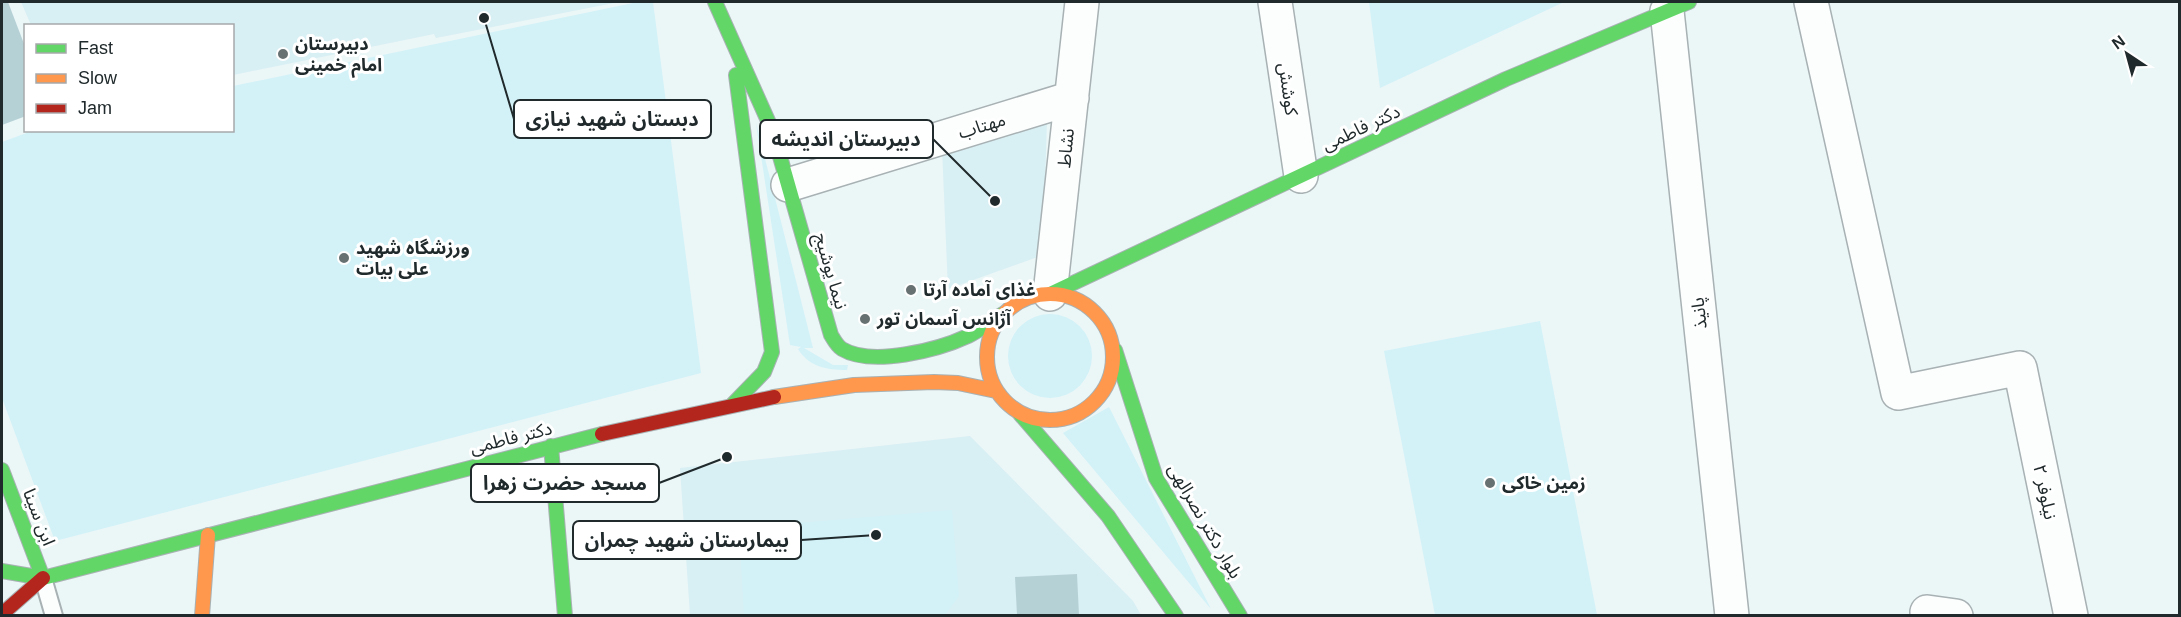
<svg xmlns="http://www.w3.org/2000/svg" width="2181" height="617" font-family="Arial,'Noto Sans Arabic',sans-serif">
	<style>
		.built { fill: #d8eff4 }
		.green { fill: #d2f2f8 }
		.building { fill: #b6d1d6 }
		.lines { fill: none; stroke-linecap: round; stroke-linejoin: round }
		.lane-casing { stroke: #a8b1b3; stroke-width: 20 }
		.street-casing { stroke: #a8b1b3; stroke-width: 36 }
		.fast-casing { stroke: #a8b1b3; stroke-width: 16 }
		.slow-casing { stroke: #a8b1b3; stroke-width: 16 }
		.jam-casing { stroke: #a8b1b3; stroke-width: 16 }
		.lane { stroke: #fcfefe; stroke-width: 16 }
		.street { stroke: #fcfefe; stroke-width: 33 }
		.fast { stroke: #63d668; stroke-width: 14 }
		.slow { stroke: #ff974d; stroke-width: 14 }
		.jam { stroke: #b3261e; stroke-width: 14 }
		.poi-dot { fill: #677172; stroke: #fff; stroke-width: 2 }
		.labels { text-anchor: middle; stroke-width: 6; stroke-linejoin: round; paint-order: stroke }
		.poi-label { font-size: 18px; font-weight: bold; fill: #20292b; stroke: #fff; text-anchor: start }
		.street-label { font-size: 18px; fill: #20292b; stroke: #fff }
		.leader { fill: none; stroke: #20292b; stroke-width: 2 }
		.callout-dot { fill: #20292b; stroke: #fff; stroke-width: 2 }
		.callout { fill: #fff; stroke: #20292b; stroke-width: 2 }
		.callout-label { font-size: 20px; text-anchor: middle; font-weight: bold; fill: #20292b }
	</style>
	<rect width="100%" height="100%" fill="#ebf6f7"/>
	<path class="built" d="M21,2H619L436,38L434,34L233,75L232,26L31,25Z
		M1047,118L1043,255L948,289L942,147Z
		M970,436L1133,601L1141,615H690L680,468Z"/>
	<path class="green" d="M638,2H653L701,373L55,541L2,398V142L32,131L232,130L233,86Z
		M1369,2H1564L1380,88Z
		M756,123L813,348H804L833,365H848L847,370C827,370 809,367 798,349L801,347L790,345Z
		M1008 356a42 42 0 1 1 84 0a42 42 0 1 1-84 0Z
		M1540,321L1597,615H1435L1384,351Z
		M1109,407L1211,609L1063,433Z
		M952,510L959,596L945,615H744L739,528Z"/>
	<path class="building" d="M2,2H8L26,49V116L2,125Z
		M1077,574L1079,615H1017L1015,577Z"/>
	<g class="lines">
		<defs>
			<path id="lane" d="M43,578L54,616"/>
			<path id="street" d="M1275,2L1301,176
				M1811,2L1898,393L2020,368L2071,616
				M1667,11L1732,616
				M788,185L1072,98
				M1050,294L1082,2
				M1927,612L1956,616"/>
			<path id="fast" d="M715,2L773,132L831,335C834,340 837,346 842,349C872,367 938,350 968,336C980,330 992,321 1003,314
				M1050,294L1506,79L1689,2
				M1115,350L1156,478L1240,616
				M733,404L764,372L772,352L736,75
				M1020,414L1108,516L1176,616
				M551,446L565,616
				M2,470L43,578
				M2,571L43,578L602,434"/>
			<path id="slow" d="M987 357a63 63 0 1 1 126 0a63 63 0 1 1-126 0Z
				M774,397L854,385L934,382L958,383L996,391
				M202,616L208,535"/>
			<path id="jam" d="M602,434L774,397
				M2,614L43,578"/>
		</defs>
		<use href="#lane" class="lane-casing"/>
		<use href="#street" class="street-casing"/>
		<use href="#fast" class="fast-casing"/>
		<use href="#slow" class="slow-casing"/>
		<use href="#jam" class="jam-casing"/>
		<use href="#lane" class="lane"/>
		<use href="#street" class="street"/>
		<use href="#fast" class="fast"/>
		<use href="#slow" class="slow"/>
		<use href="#jam" class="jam"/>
	</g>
	<g class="poi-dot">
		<circle cx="283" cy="54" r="6"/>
		<circle cx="344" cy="258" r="6"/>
		<circle cx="911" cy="290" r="6"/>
		<circle cx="865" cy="319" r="6"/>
		<circle cx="1490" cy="483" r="6"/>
	</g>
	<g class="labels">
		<g class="poi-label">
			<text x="295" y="50">دبیرستان<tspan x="295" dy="21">امام خمینی</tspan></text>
			<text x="356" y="254">ورزشگاه شهید<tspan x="356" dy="21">علی بیات</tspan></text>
			<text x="923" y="296">غذای آماده آرتا</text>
			<text x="877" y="325">آژانس آسمان تور</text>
			<text x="1502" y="489">زمین خاکی</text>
		</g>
		<g class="street-label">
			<text transform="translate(1288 89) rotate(82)" y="6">کوشش</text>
			<text transform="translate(982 126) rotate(-17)" y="6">مهتاب</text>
			<text transform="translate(1361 128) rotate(-25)" y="6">دکتر فاطمی</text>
			<text transform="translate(1066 148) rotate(-84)" y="6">نشاط</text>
			<text transform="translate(831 271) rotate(74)" y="6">نیما یوشیج</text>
			<text transform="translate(1699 313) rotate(-96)" y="6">پانیذ</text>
			<text transform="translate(511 438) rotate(-14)" y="6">دکتر فاطمی</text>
			<text transform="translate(2045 492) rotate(78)" y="6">نیلوفر ۲</text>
			<text transform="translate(39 517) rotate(69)" y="6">ابن سینا</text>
			<text transform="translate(1205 521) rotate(60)" y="6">بلوار دکتر نصرالهی</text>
		</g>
	</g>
	<path class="leader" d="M484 18L514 119M995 201L933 139M727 457L659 483M876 535L801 540"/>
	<g class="callout-dot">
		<circle cx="484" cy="18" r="6"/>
		<circle cx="995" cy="201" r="6"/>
		<circle cx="727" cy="457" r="6"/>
		<circle cx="876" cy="535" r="6"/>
	</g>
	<g class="callout">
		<rect x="514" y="100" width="197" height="38" rx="6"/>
		<rect x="760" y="120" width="173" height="38" rx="6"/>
		<rect x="471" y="464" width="188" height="38" rx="6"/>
		<rect x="573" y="521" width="228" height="38" rx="6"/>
	</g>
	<g class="callout-label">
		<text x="612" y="126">دبستان شهید نیازی</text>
		<text x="846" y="146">دبیرستان اندیشه</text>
		<text x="565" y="490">مسجد حضرت زهرا</text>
		<text x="687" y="547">بیمارستان شهید چمران</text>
	</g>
	<rect width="2181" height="617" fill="none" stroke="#20292b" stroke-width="6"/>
	<rect x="24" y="24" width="210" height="108" fill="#ffffff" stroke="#a6a9aa" stroke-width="1.5"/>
	<rect x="36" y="44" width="30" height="9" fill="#63d668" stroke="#a6a9aa" stroke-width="1.5"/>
	<text x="78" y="54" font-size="18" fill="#20292b">Fast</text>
	<rect x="36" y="74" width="30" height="9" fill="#ff974d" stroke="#a6a9aa" stroke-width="1.5"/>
	<text x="78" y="84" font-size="18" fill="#20292b">Slow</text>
	<rect x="36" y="104" width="30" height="9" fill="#b3261e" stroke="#a6a9aa" stroke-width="1.5"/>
	<text x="78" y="114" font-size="18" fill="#20292b">Jam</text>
	<g transform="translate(2127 54) rotate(324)" stroke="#ffffff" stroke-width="4.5" paint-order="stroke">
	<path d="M0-4.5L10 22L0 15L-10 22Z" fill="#20292b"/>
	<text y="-9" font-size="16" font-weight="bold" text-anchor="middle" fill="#20292b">N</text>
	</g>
</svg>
